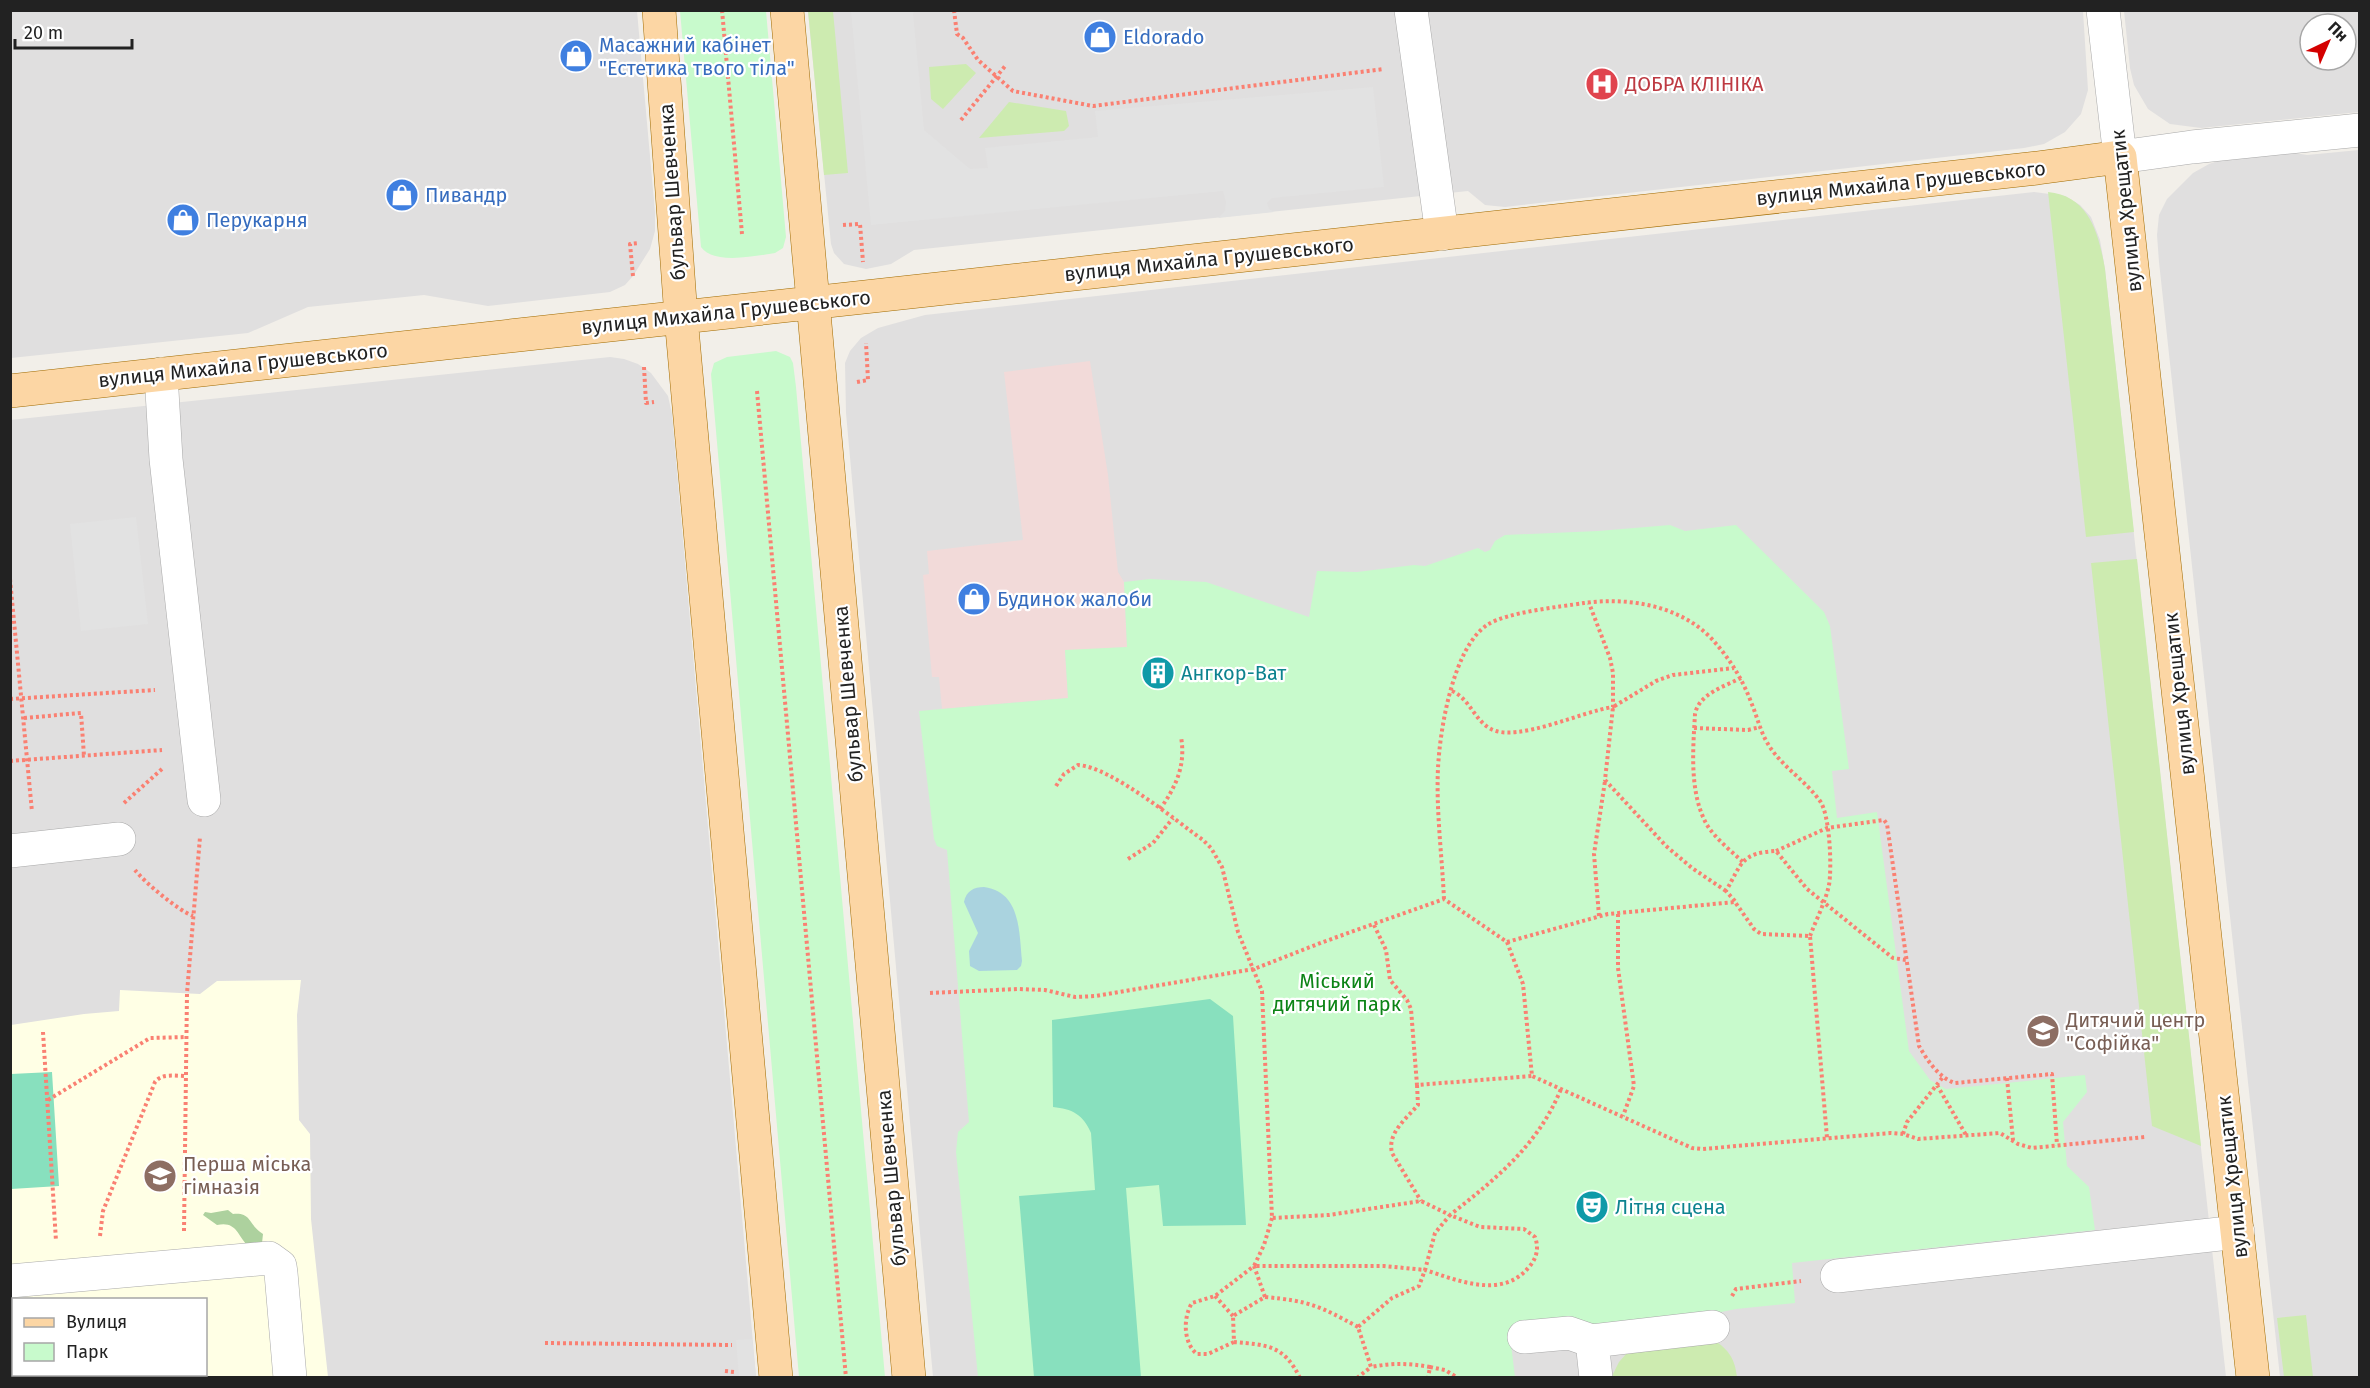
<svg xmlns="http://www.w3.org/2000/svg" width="2370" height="1388" font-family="'Fira Sans',sans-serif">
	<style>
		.residential { fill: #e0dfdf; fill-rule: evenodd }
		.commercial { fill: #f2dad9 }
		.education { fill: #ffffe5; fill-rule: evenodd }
		.grass { fill: #cdebb0 }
		.forest { fill: #add19e }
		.park { fill: #c8facc }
		.pitch { fill: #88e0be }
		.parking { fill: #e2e2e2 }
		.water { fill: #aad3df }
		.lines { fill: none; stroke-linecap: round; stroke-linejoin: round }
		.minor-casing { stroke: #a9a9a9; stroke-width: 34 }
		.major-casing { stroke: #a06b00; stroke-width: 34 }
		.path { stroke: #fa8072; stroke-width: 4; stroke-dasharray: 3 3; stroke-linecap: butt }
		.minor { stroke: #fff; stroke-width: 33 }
		.major { stroke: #fcd6a4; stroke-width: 33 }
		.labels { text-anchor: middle; stroke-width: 4.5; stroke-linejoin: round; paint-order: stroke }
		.shop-label { font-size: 20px; fill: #366cbe; stroke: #fff; text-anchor: start }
		.health-label { font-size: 20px; fill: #be3a42; stroke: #fff; text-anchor: start }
		.street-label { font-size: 20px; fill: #222; stroke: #fff }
		.culture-label { font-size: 20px; fill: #0d838f; stroke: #fff; text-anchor: start }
		.park-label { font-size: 20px; fill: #0c8416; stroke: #fff }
		.education-label { font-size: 20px; fill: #785e54; stroke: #fff; text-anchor: start }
	</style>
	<rect width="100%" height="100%" fill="#f2efe9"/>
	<path class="residential" d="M11,10L637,11L655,212V231L650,249L633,276L625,285L610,292L488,306L424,295L308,307L248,333L11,358Z
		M808,11H2083L2088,90L2081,114L2065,132L2044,144L2024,148L1505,207L1485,205L1468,191L914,250L891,264L866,269L844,264L834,253L831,244Z
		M2124,11H2359V112L2201,128L2170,124L2148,109L2134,85L2130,68ZM2310,24H2346V60H2310Z
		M2359,150V1377H2280L2159,262L2157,235L2159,215L2167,199L2193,173L2209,164L2226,158L2289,152L2307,155Z
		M2034,192L2065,196L2080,205L2091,217L2100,240L2105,269L2226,1377H933L846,413L845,363L850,351L861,338L878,328L925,315Z
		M610,357L624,359L638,364L651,373L668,396L672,414L756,1377H11L10,420ZM14,1300H206V1374H14Z"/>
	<path class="commercial" d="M1090,361L1108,475L1118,572L1124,582L1127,647L1065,651L1068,698L942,709L939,677H932L923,575L929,574L927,551L1023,540L1004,372Z"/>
	<path class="education" d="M301,980L297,1015L299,1120L310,1134L311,1219L328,1377L11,1378V1025L84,1014L119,1011L120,990L200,994L217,981ZM14,1300H206V1374H14Z"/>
	<path class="grass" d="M808,11H833L848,173L824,175Z
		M966,64L976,73L943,109L931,99L929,67Z
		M1009,102L1066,111L1069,126L1064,131L979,138Z
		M2048,192C2090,196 2099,235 2105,269L2134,532L2086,537Z
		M2137,559L2201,1146L2152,1126L2091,563Z
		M2306,1315L2313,1377H2284L2277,1318Z
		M1714,1340C1729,1350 1735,1359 1737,1377L1611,1378L1619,1362L1627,1353Z"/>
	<path class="forest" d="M228,1210L233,1214C252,1212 248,1225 263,1234L262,1243L247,1245C237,1234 236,1221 217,1225L203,1215L205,1212L211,1213Z"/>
	<path class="park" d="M680,11H766L786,237L783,248L775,253C756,256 713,265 701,247Z
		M776,351L790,357L793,363L796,387L885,1377H799L711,374L714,363L727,357Z
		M1670,525L1685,531L1736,525L1824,612L1830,626L1849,769L1832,771L1837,818L1877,812L1909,1051L1930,1080L1946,1089L2085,1075L2087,1092L2063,1122L2067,1166L2089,1187L2095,1230L1792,1263L1795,1303L1736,1309L1691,1318L1591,1330L1568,1321L1509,1328L1515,1377H978L956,1152L958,1132L969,1122L947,850L937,846L934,839L919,711L1068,698L1065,650L1127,647L1124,582L1150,579L1206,582L1309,617L1317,571L1357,572L1414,565L1425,566L1478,548L1485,552L1490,550L1495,541L1505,535L1598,531Z"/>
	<path class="pitch" d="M1210,999L1233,1016L1246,1225L1163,1226L1159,1185L1126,1188L1141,1377H1034L1019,1196L1095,1190L1091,1133C1083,1114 1072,1109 1053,1107L1052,1020Z
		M52,1072L59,1186L11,1189V1074Z"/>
	<path class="parking" d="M851,11H916L913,13L924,130L970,169L988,168L985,148L1098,137L1095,111L1373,87L1384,187L1272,198L1267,203L1269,209L1274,212L1218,218L1225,211L1226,202L1223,191L871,225Z
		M136,517L148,624L81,631L70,524Z
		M752,1339L756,1377H739L736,1340Z"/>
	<path class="water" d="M984,887C1021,892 1019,932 1022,961L1021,966L1017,970L979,971L970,966L969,951L978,933L964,902C966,891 974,887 984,887Z"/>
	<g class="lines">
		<defs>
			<path id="minor" d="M1411,10L1442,234
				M2103,10L2120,157L2192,147L2360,130
				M161,374L166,459L204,800
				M10,851L119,839
				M1837,1276L2238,1232
				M10,1281L269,1258L280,1266L281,1273L290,1378
				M1524,1337L1569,1333L1592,1341
				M1596,1378L1592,1341L1713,1327"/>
			<path id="major" d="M659,10L681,317L776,1378
				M787,10L909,1378
				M10,391L2037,168L2120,157L2253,1378"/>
		</defs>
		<use href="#minor" class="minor-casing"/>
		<use href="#major" class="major-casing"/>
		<path class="path" d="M722,10L742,234
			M954,10L957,34L963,38L978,60L1013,91L1093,106L1384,69
			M961,120L1006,65
			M843,225L860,224L863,262
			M633,276L630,244L639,243
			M644,367L646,403L654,402
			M857,382L868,380L866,343
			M757,391L846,1378
			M10,579L32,812
			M1741,678C1723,687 1699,694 1695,714C1693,750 1689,793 1707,825C1716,839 1731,851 1743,862
			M1452,691C1470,699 1474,720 1491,729C1517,743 1583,711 1613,707V673L1610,658L1589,603
			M10,699L155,690
			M24,718L81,713L84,756
			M1694,728L1748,730L1760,727
			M10,761L162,750
			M1056,786L1064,774L1078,765C1111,767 1175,820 1203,840L1211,848L1222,867L1238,932L1262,991L1272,1218L1329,1215L1421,1201L1450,1215C1497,1178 1538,1145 1561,1089
			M124,803L163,768
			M1160,809C1176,787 1186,765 1181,737
			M1776,851L1827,828L1884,820L1887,824L1919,1046C1927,1060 1939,1078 1955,1083L2052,1074L2057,1145
			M1128,859L1153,843L1173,818
			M135,870C144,882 179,911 193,916
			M1726,891L1692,868L1666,846L1605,780L1613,707L1656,681L1673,675L1734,668
			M1444,899C1442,856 1436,811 1438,768C1440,729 1453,648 1487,625C1507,612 1559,607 1584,603C1627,597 1678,605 1710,637C1728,656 1742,678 1751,702C1757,716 1760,731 1768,744C1781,766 1805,780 1820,801C1830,815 1832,868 1829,885C1825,903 1816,920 1810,936
			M1735,901L1726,891C1742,863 1741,853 1776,851L1807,889L1893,958L1906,960
			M1618,914V968L1634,1086L1623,1116
			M1599,916L1594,854L1605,781
			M1374,925L1386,950L1390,980L1407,1000L1411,1009L1417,1085L1532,1076
			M1507,942L1608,914L1735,902L1754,929L1761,934L1810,936L1827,1138
			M930,993L1018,989L1045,990L1075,997L1096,996L1254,969L1323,942L1444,899L1507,942L1523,984L1532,1076L1692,1148L1702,1149L1890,1133L1903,1134L1918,1139L2000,1133L2018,1144L2032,1148L2145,1137
			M43,1032L56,1241
			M2007,1078L2013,1140
			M1417,1085L1418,1105C1406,1119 1387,1133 1392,1153L1421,1201
			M1937,1085L1966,1135
			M48,1100L150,1038L186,1037
			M1903,1134L1907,1122L1943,1077
			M1272,1218L1264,1245L1254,1266H1384L1425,1270L1435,1233L1450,1215L1480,1227L1524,1229L1535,1237C1539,1248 1537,1258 1529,1267C1502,1300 1457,1280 1425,1270L1419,1286L1392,1298L1358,1327L1371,1367C1391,1363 1409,1363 1430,1367L1428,1378
			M184,1231L187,993L200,837
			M100,1236L103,1211L155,1082C162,1073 175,1076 186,1076
			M1215,1296L1233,1316
			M1732,1296L1736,1289L1801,1281
			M1265,1297C1309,1301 1320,1306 1358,1327
			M1234,1342L1208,1354H1197C1183,1343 1183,1317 1192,1303L1215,1296L1254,1266L1265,1297L1233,1316L1234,1342C1267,1345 1284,1345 1300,1378
			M545,1343L732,1345
			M1430,1367L1445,1370L1458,1378
			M725,1371L734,1372
			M1357,1378L1371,1367"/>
		<use href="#minor" class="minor"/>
		<use href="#major" class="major"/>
	</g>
	<defs>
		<symbol id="shop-disc" viewBox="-11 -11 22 22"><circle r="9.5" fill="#3f7fe0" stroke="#fff"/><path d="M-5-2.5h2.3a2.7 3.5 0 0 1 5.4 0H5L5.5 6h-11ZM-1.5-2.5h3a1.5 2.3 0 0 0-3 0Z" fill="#fff"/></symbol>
		<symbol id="hospital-disc" viewBox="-11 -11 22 22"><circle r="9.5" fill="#e0444e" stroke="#fff"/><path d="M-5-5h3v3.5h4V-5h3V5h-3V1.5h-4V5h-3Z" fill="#fff"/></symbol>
		<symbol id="building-disc" viewBox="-11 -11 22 22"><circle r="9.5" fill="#0f9aa8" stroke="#fff"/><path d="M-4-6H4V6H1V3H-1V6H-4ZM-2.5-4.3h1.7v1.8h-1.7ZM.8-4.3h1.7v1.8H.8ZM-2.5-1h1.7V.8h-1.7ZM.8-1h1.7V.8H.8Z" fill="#fff"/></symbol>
		<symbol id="school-disc" viewBox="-11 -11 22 22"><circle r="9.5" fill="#8d6e63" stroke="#fff"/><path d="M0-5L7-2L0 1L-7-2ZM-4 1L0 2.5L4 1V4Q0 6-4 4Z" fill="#fff"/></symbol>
		<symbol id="theatre-disc" viewBox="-11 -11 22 22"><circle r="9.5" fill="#0f9aa8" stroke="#fff"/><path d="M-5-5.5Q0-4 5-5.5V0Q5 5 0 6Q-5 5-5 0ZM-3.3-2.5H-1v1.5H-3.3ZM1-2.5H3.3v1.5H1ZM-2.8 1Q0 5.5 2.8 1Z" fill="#fff"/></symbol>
	</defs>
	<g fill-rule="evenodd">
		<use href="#shop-disc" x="1081" y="18" width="38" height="38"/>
		<use href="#shop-disc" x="557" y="37" width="38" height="38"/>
		<use href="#hospital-disc" x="1583" y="65" width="38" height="38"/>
		<use href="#shop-disc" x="383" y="176" width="38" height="38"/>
		<use href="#shop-disc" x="164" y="201" width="38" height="38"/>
		<use href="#shop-disc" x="955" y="580" width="38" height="38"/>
		<use href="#building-disc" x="1139" y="654" width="38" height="38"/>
		<use href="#school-disc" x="2024" y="1012" width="38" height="38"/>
		<use href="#school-disc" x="141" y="1157" width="38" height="38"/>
		<use href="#theatre-disc" x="1573" y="1188" width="38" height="38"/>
	</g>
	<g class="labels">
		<g class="shop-label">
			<text x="1123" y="44">Eldorado</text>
			<text x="599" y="52">Масажний кабінет<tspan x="599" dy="23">"Естетика твого тіла"</tspan></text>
			<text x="425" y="202">Пивандр</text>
			<text x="206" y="227">Перукарня</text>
			<text x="997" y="606">Будинок жалоби</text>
		</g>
		<g class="health-label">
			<text x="1625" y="91">ДОБРА КЛІНІКА</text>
		</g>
		<g class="street-label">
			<text transform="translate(1901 183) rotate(-6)" y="7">вулиця Михайла Грушевського</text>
			<text transform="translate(672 192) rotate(-94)" y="7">бульвар Шевченка</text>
			<text transform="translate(2126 211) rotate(-96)" y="7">вулиця Хрещатик</text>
			<text transform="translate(1209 259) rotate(-6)" y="7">вулиця Михайла Грушевського</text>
			<text transform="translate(726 312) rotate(-6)" y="7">вулиця Михайла Грушевського</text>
			<text transform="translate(243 365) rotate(-6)" y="7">вулиця Михайла Грушевського</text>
			<text transform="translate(848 694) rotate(-95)" y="7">бульвар Шевченка</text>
			<text transform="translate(2179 694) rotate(-96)" y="7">вулиця Хрещатик</text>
			<text transform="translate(2232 1177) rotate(-96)" y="7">вулиця Хрещатик</text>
			<text transform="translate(891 1178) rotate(-95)" y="7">бульвар Шевченка</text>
		</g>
		<g class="culture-label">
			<text x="1181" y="680">Ангкор-Ват</text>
			<text x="1615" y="1214">Літня сцена</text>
		</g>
		<g class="park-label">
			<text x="1337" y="988">Міський<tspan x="1337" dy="23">дитячий парк</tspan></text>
		</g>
		<g class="education-label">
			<text x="2066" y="1027">Дитячий центр<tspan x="2066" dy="23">"Софійка"</tspan></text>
			<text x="183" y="1171">Перша міська<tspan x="183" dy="23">гімназія</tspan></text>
		</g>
	</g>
	<rect width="2370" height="1388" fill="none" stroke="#222222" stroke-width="24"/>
	<rect x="12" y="1298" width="195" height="78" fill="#ffffff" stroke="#a7a7a7" stroke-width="1.5"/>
	<rect x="24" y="1318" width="30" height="9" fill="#fcd6a4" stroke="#a7a7a7" stroke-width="1.5"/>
	<text x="66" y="1328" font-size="18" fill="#222222">Вулиця</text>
	<rect x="24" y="1343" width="30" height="18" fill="#c8facc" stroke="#a7a7a7" stroke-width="1.5"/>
	<text x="66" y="1358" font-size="18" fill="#222222">Парк</text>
	<g transform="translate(2328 42) rotate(44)"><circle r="28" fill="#ffffff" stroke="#a7a7a7" stroke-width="1.5"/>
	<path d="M0-4.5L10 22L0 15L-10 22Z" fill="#d40000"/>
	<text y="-9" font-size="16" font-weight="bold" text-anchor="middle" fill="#222222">Пн</text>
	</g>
	<path d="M15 39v9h117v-9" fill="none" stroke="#222222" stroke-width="3"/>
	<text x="24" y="39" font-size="18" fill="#222222" stroke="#ffffff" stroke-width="4.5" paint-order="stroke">20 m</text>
</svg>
